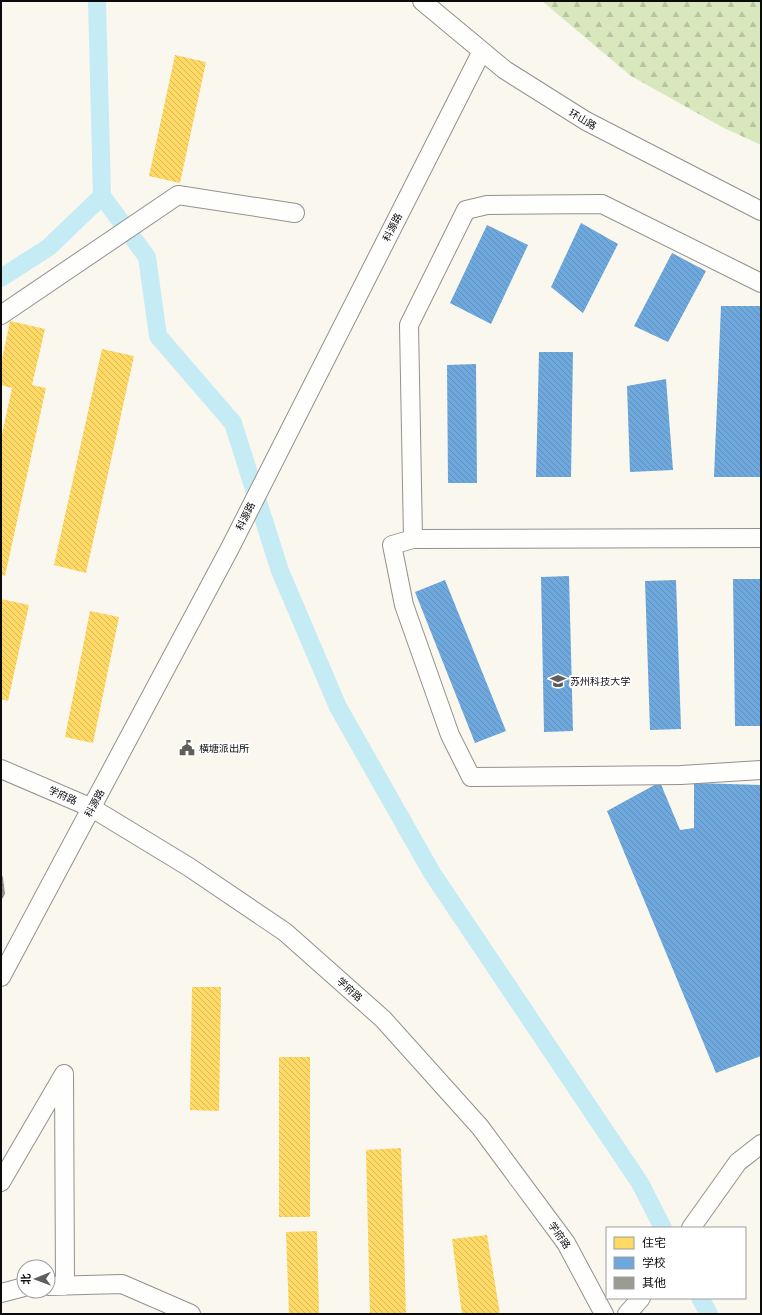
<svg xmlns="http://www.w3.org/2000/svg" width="762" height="1315" font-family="Lora,'Noto Sans SC',serif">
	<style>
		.forest { fill: url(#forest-firs) }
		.homes { fill: url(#homes-back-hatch) }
		.schools { fill: url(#schools-back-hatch) }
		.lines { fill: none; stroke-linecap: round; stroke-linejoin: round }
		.canal { stroke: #c5ebf5; stroke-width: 18 }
		.building { fill: url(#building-back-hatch) }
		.minor-casing { stroke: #93918e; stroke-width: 20 }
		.minor { stroke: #fefefd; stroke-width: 18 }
		.labels { text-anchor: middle; stroke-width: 4; stroke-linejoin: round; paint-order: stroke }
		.street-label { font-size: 10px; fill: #0b0b0b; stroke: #fff }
		.poi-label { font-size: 10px; fill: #0b0b0b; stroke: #fff; text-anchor: start }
	</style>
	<defs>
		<pattern id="forest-firs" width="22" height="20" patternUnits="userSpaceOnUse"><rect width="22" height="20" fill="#d8e7bc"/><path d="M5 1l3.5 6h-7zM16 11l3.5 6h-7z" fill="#b8c5a0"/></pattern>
		<pattern id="homes-back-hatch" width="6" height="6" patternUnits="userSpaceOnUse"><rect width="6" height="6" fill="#ffd966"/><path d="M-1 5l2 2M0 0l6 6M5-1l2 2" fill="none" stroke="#d9b957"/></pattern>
		<pattern id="schools-back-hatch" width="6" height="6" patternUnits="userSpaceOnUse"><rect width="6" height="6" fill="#6fa8dc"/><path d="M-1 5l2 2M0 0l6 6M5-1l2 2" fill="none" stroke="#5f8fbb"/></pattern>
		<pattern id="building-back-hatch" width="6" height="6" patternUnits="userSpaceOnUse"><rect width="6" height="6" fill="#9c9a95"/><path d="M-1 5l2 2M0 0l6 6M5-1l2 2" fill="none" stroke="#7d7c78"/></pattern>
	</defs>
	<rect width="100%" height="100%" fill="#faf7ef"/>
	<path class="forest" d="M542,1H761V145L722,127L631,76Z"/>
	<path class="homes" d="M175,55L206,62L180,183L149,176Z
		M10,321L45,329L32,385L46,388L5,576L1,575V439L12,388L1,385V364Z
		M102,349L134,356L86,573L54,565Z
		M1,599L29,605L8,701L1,699Z
		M90,611L119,617L93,743L65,737Z
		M192,987H221L219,1111L190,1110Z
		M279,1057H310V1217H279Z
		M401,1148L406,1314H370L366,1150Z
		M317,1231L319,1314H289L286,1232Z
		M487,1235L500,1314H462L452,1239Z"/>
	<path class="schools" d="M581,223L618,244L583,313L551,287Z
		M487,225L528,245L491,324L450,303Z
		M672,253L706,271L668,342L634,326Z
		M721,306H761V477H714Z
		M539,352H573L571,477H536Z
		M476,364L477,483H448L447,365Z
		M666,379L673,470L630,472L627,386Z
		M569,576L573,731L544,732L541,577Z
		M733,579H761V726H735Z
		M445,580L506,731L475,743L415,592Z
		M676,580L681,729L650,730L645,581Z
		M660,782L680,830L694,828V783L761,785V1056L716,1073L607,811Z"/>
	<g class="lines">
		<path class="canal" d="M97,1L102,196L147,257L158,336L233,423L280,571L338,707L432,873L640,1183L663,1228
			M1,278L49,247L102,196
			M700,1298L709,1314"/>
	</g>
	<path class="building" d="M1,872L3,878L5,894L1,901Z"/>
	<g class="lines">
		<defs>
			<path id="minor" d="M422,1L505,70L586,121L761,211
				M1,315L178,195L295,213
				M761,538L413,539L392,545L404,605L450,735L471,777L681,775L761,770
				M413,539L409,325L466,210L487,205L602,204L761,283
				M1,769L92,808L189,867L285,932L383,1019L480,1127L566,1243L604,1314
				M1,977L230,548L482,51
				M1,1182L64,1074L65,1286
				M691,1228L738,1162L761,1144
				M48,1286L122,1284L191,1314
				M1,1293L24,1287
				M627,1314L641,1298"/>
		</defs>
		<use href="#minor" class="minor-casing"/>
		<use href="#minor" class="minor"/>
	</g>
	<defs>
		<symbol id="university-bare" viewBox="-9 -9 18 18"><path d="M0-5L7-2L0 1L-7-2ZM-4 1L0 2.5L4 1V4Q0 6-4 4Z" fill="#5f5e5b" stroke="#fff" stroke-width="2.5" paint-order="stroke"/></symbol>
		<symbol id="civic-bare" viewBox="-9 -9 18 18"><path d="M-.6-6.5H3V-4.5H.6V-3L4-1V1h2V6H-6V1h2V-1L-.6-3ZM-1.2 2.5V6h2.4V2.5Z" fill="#5f5e5b" stroke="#fff" stroke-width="2.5" paint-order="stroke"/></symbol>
	</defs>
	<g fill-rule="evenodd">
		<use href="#university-bare" x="547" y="670" width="22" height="22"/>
		<use href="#civic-bare" x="176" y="737" width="22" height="22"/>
	</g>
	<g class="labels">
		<g class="street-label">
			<text transform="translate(583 119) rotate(30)" y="4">环山路</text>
			<text transform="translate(392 227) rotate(-63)" y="4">科源路</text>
			<text transform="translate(245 516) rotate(-64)" y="4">科源路</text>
			<text transform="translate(63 795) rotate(23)" y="4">学府路</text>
			<text transform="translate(94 803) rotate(-62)" y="4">科源路</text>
			<text transform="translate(350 989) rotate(42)" y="4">学府路</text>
			<text transform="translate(560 1235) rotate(55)" y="4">学府路</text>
		</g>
		<g class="poi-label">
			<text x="570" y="685">苏州科技大学</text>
			<text x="199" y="752">横塘派出所</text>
		</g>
	</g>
	<rect width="762" height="1315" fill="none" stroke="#0b0b0b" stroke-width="4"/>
	<rect x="606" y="1227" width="140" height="72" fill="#ffffff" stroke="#9d9d9d"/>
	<rect x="614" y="1237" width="20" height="12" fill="#ffd966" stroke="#9d9d9d"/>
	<text x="642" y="1247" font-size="12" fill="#0b0b0b">住宅</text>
	<rect x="614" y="1257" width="20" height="12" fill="#6fa8dc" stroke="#9d9d9d"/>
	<text x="642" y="1267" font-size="12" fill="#0b0b0b">学校</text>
	<rect x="614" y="1277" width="20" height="12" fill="#9c9a95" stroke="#9d9d9d"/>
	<text x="642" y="1287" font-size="12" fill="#0b0b0b">其他</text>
	<g transform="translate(36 1279) rotate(269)"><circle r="19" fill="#ffffff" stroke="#9d9d9d"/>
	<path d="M0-3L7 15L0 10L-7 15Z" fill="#5f5e5b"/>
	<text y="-6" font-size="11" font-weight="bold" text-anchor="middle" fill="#0b0b0b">北</text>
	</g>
</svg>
